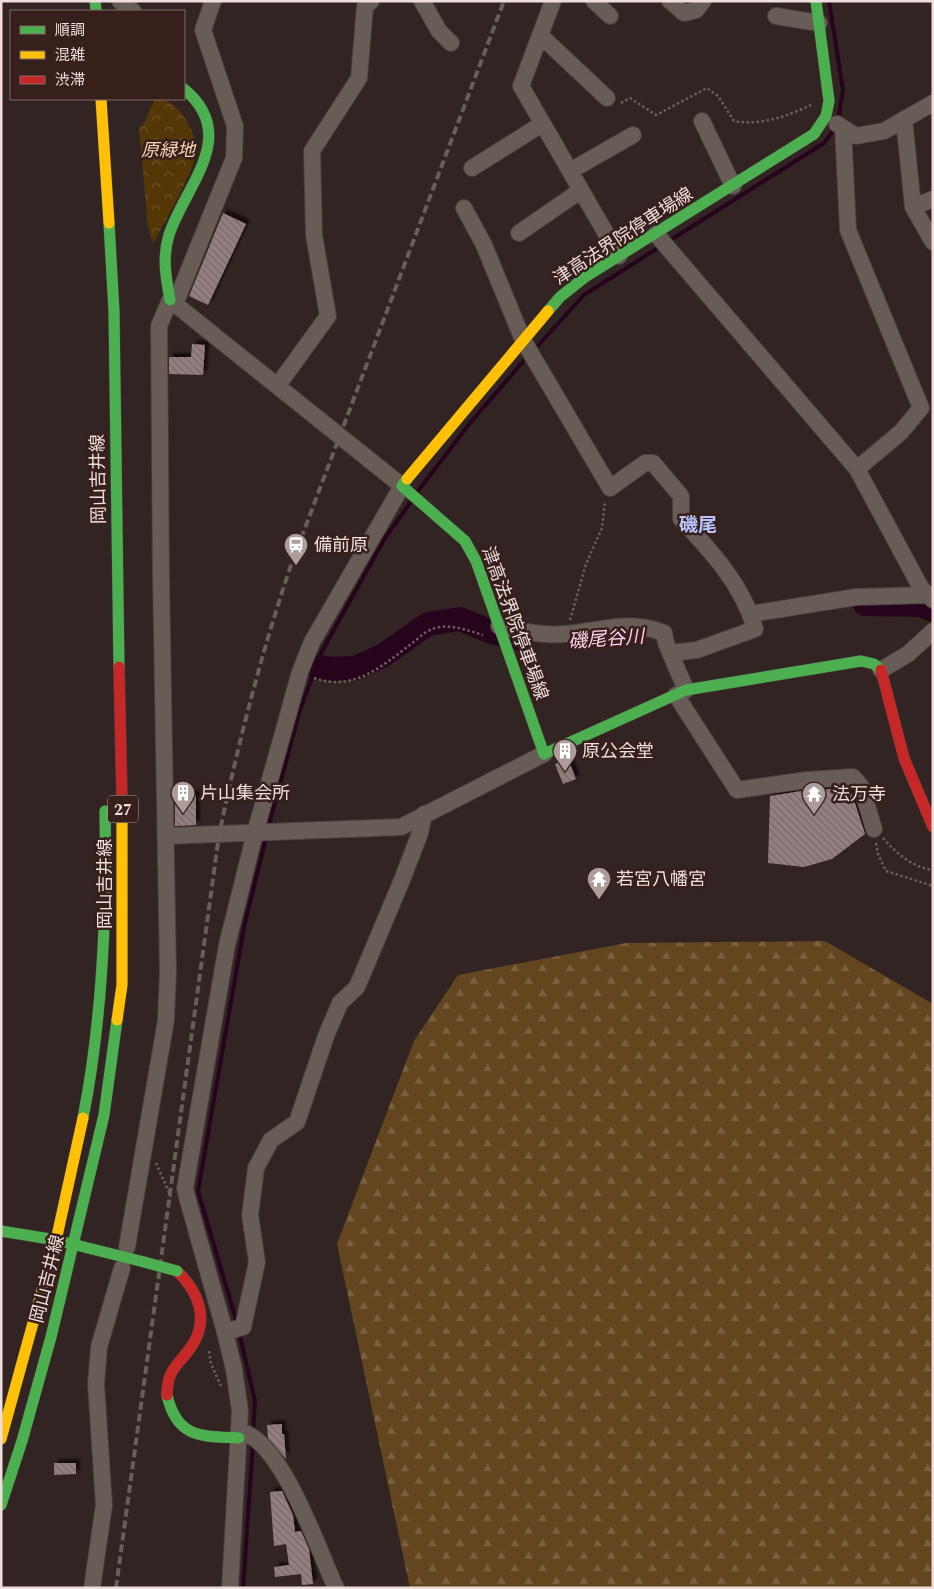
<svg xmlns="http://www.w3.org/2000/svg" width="934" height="1589" font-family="Spectral,'Noto Sans JP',serif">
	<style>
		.forest { fill: url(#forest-firs) }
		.park { fill: url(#park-crowns) }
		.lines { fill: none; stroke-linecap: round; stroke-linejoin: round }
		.stream { stroke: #26041b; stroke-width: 4 }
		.river { stroke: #26041b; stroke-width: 24 }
		.building { fill: url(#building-back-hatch); filter: url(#shadow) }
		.street-casing { stroke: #4a3f3e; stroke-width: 18 }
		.fast-casing { stroke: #4a3f3e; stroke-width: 12 }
		.slow-casing { stroke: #4a3f3e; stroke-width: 12 }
		.jam-casing { stroke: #4a3f3e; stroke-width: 12 }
		.path { stroke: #6a605b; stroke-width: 2.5; stroke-dasharray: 2.5 2.5; stroke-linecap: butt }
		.street { stroke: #685c56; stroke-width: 16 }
		.fast { stroke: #4caf50; stroke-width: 11 }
		.slow { stroke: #ffc107; stroke-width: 11 }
		.jam { stroke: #c62828; stroke-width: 11 }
		.rail { stroke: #685d59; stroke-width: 4; stroke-dasharray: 8 4; stroke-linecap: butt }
		.fast-bridge-casing { stroke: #4a3f3e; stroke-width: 12; stroke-linecap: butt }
		.fast-bridge { stroke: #4caf50; stroke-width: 11 }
		.labels { text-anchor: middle; stroke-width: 5; stroke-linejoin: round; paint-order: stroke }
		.shield { fill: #371f1c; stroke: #b8a5a2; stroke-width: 1 }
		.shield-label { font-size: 16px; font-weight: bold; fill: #efdedc }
		.park-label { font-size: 18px; font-style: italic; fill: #f7d8b2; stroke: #371f1c }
		.street-label { font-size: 18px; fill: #efdedc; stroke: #371f1c }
		.poi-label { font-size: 18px; fill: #efdedc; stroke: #371f1c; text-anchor: start }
		.neighbourhood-label { font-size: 19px; font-weight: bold; fill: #b8c4fc; stroke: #371f1c }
		.water-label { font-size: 19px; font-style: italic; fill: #fdd0ea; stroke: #371f1c }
	</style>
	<defs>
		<pattern id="forest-firs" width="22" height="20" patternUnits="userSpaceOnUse" patternTransform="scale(1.25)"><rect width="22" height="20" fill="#634620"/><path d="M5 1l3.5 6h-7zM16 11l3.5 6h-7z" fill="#7a6040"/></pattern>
		<pattern id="park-crowns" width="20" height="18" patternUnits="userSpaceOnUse" patternTransform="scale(1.25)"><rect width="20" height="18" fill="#553707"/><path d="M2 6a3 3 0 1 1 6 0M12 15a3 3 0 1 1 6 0" fill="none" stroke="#6e542b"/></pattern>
		<pattern id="building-back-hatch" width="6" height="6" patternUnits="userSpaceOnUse" patternTransform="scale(1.25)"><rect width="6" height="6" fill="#937e80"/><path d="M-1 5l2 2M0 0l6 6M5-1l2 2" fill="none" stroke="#79696a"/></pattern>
		<filter id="shadow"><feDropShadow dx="4" dy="-4" stdDeviation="1" flood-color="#0009"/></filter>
	</defs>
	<rect width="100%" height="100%" fill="#312422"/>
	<path class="forest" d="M825,941L933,1004V1588H410L337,1244L414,1041L458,975L626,943Z"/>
	<path class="park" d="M155,99C167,99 173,104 181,113C190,124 196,138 196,152C196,168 162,227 153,244L148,226L139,127L143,125Z"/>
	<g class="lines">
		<path class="stream" d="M829,1L843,90L838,121
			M669,241L824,143L836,127
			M534,350L584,295L661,246
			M418,491L470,423L527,357
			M268,828L300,710L321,653L385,538L410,503
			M237,1323L198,1191L244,927L266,838
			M239,1332L255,1401L253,1433
			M243,1588L253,1443"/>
		<path class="river" d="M865,604L921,605L933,610
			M316,667L332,669L355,668L382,656L428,624L460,619L494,633L519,638"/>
	</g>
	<path class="building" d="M223,213L246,224L208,305L189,296Z
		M192,344L205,345L203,375L169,374V357H191Z
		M568,759L576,779L563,784L555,764Z
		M850,788L865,834L832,859L804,867L768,863L770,796L808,790Z
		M196,795V825L175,826V796Z
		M282,1424V1434H284L286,1459L268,1438L267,1425Z
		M54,1463H76V1474L54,1475Z
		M282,1491L293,1515L295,1532L301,1531L309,1549L313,1584L302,1585L301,1574L275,1577L274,1567L289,1565L286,1544L274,1546L270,1492Z"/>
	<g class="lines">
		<defs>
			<path id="street" d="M120,1L133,11
				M422,1L439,31L451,43
				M553,1L521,86L619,256
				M594,1L610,16
				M670,1L684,13L696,10L703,1
				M776,16L819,23
				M540,35L607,98
				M904,119L913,207L933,242
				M702,121L733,186
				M837,124L856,136L884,131L933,103
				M843,128L848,230L921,408L901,432L857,469
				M472,168L542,124
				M570,171L633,135
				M913,207L933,199
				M464,208L484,245L523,340L610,488L645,463H653L681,496V519C711,551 743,585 755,629L697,650L670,653
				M519,233L580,191
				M656,234L857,469L921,588L933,600
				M175,304L234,158L235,126L203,30L213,1
				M278,385L328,316L314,235L312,151L359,78L365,6L371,1
				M751,614L856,597L927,595
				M499,626C521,631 543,636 565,634C602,631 628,619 664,633L666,643L686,690
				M881,670L908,654L933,631
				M676,695L737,790L807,780L853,777L861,786L874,829
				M166,836L401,827L544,754
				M127,1247L166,1020L168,972L161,577L159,326L170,300L402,486L312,642L300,672L255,833L227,945L185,1188L187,1197L225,1332L234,1369L240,1411L230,1588
				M225,1332L243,1327L257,1262L250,1215L256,1168L271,1140L297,1122L326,1036L340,1003L357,987L402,880L420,833L424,814
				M239,1431C282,1439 318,1550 336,1588
				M92,1588L104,1505L96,1384L99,1347L122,1268"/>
			<path id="fast" d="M95,1L96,11
				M109,223L114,311L119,667
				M170,300C166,278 162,257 169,235C184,187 241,136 184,89
				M548,311L560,297L585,277L814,134L826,116L829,101L816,1
				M407,479L402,486L465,541L476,561L544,754L686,690L861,661L874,664L881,670
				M83,1118C103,1017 107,914 105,811
				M1,1231L56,1240L144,1262
				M167,1395C177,1439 202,1436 239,1438
				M1,1505L22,1441L51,1337L104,1115L117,1020"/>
			<path id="slow" d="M101,99L109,223
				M407,479L548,311
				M117,1020L122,985V801
				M1,1439L57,1236L83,1118"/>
			<path id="jam" d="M119,667L122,801
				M881,670L904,758L933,827
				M167,1395C167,1367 180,1365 193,1344C209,1318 198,1291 177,1271"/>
		</defs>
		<use href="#street" class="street-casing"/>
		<use href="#fast" class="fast-casing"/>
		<use href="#slow" class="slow-casing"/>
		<use href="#jam" class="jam-casing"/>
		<path class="path" d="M621,103L630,98L656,115L707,88L718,96L734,121C760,126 788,116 811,105
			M570,620L586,564L602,528L605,502
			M314,678C353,692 381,667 411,644C417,640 423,633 430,630C447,622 466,630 483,635
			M883,838C897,854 912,867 933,870
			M876,843L878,854L886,871L933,886
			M156,1163L171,1197
			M209,1351L211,1364L221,1386"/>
		<use href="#street" class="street"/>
		<use href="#fast" class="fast"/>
		<use href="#slow" class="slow"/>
		<use href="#jam" class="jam"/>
		<path class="rail" d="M116,1588L219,835C238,744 261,654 291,565L504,1"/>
		<defs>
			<path id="fast-bridge" d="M144,1262L177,1271"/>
		</defs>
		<use href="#fast-bridge" class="fast-bridge-casing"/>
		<use href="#fast-bridge" class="fast-bridge"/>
	</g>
	<defs>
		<symbol id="station-pin" viewBox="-11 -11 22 30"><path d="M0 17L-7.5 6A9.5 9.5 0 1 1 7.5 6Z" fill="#ac9d9b" stroke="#371f1c"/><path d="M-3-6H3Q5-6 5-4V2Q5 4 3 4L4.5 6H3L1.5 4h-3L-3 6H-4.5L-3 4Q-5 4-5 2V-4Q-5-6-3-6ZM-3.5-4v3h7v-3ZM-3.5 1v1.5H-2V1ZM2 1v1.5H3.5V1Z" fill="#fff"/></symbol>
		<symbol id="building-pin" viewBox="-11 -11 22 30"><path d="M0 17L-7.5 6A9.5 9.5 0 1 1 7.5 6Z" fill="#ac9d9b" stroke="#371f1c"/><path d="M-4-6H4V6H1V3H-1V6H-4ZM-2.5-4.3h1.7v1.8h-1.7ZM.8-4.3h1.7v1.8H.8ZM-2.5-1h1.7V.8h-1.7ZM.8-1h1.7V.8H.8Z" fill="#fff"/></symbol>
		<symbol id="temple-pin" viewBox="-11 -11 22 30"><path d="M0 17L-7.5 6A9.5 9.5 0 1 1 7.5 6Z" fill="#ac9d9b" stroke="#371f1c"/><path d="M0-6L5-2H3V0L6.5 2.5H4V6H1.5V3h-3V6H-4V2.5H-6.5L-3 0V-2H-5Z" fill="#fff"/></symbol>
	</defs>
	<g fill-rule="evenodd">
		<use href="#station-pin" x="282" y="531" width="28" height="38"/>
		<use href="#building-pin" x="551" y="737" width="28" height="38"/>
		<use href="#building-pin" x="169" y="779" width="28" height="38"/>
		<use href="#temple-pin" x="800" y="780" width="28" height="38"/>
		<use href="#temple-pin" x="585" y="865" width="28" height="38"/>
	</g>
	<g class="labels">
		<rect class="shield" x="108" y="795.5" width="30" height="27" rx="4"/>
		<g class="shield-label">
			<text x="123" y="815">27</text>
		</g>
		<g class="park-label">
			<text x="168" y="156">原緑地</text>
		</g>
		<g class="street-label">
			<text transform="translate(623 236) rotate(-33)" y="6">津高法界院停車場線</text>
			<text transform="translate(98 479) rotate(-91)" y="6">岡山吉井線</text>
			<text transform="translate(515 623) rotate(70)" y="6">津高法界院停車場線</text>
			<text transform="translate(105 884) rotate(-90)" y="6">岡山吉井線</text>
			<text transform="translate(47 1279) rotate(-76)" y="6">岡山吉井線</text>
		</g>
		<g class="poi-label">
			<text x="314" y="551">備前原</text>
			<text x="582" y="757">原公会堂</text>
			<text x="200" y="799">片山集会所</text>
			<text x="832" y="800">法万寺</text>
			<text x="616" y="885">若宮八幡宮</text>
		</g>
		<g class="neighbourhood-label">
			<text x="698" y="531">磯尾</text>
		</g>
		<g class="water-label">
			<text transform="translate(606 638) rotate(-4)" y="7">磯尾谷川</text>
		</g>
	</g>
	<rect width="934" height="1589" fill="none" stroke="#efdedc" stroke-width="5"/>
	<rect x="10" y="10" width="175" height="90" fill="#371f1c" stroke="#816b69"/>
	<rect x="20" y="26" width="25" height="8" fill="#4caf50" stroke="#816b69"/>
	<text x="55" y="35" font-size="15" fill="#efdedc">順調</text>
	<rect x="20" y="51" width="25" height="8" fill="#ffc107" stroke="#816b69"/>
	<text x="55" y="60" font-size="15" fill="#efdedc">混雑</text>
	<rect x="20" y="76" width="25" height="8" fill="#c62828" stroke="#816b69"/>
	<text x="55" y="85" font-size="15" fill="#efdedc">渋滞</text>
</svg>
